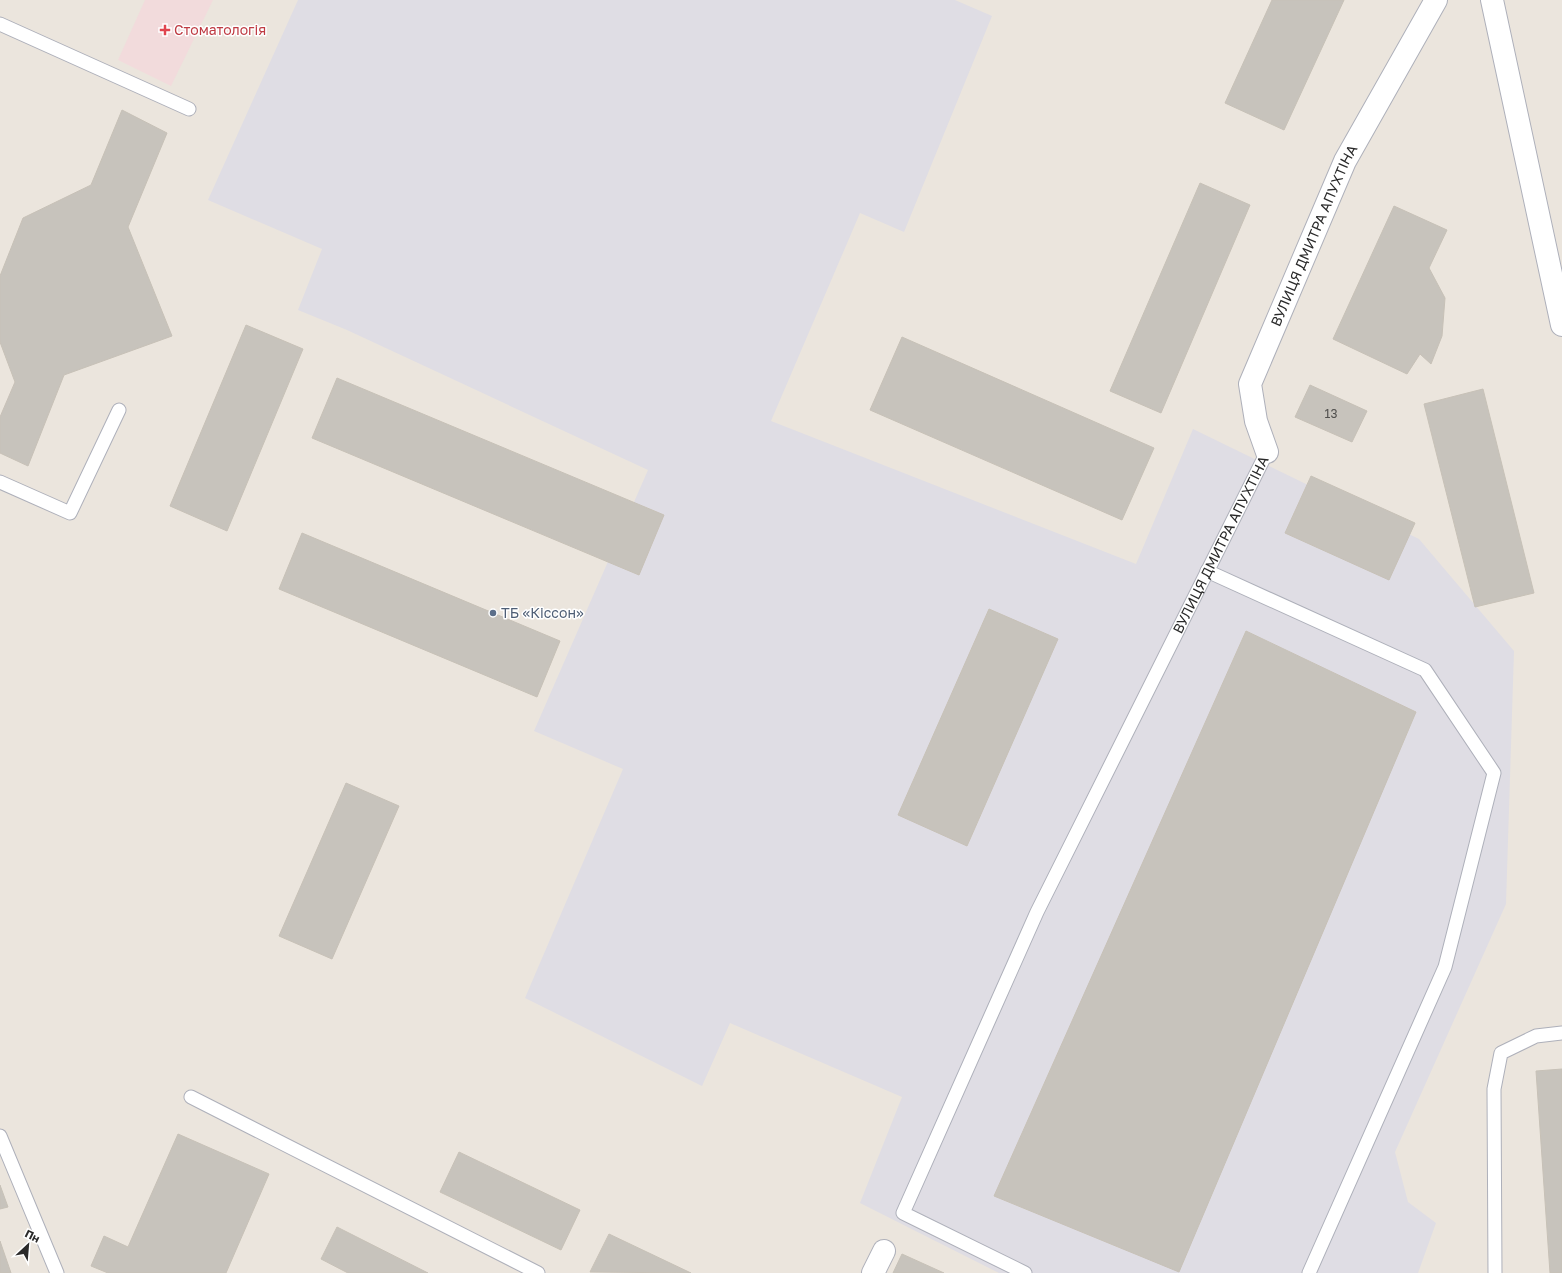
<svg xmlns="http://www.w3.org/2000/svg" width="1562" height="1273" font-family="'Golos Text',sans-serif">
	<style>
		.industrial { fill: #dfdde4 }
		.medical { fill: #f2dbdc }
		.building { fill: #c7c3bc; stroke: #c7c1b7 }
		.lines { fill: none; stroke-linecap: round; stroke-linejoin: round }
		.lane-casing { stroke: #aeb0ba; stroke-width: 15 }
		.street-casing { stroke: #aeb0ba; stroke-width: 24 }
		.secondary-casing { stroke: #aeb0ba; stroke-width: 24 }
		.lane { stroke: #fff; stroke-width: 13 }
		.street { stroke: #fff; stroke-width: 22 }
		.secondary { stroke: #fff; stroke-width: 22 }
		.health-dot { fill: #e0444e; stroke: #fff; stroke-width: 1.5 }
		.service-dot { fill: #5c6f8a; stroke: #fff; stroke-width: 1.5 }
		.labels { text-anchor: middle; stroke-width: 3; stroke-linejoin: round; paint-order: stroke }
		.number-label { font-size: 12px; fill: #51504e }
		.health-label { font-size: 14px; fill: #be3a42; stroke: #fff; text-anchor: start }
		.street-label { font-size: 14px; fill: #2a2a2a; stroke: #fff }
		.service-label { font-size: 14px; fill: #4e5e75; stroke: #fff; text-anchor: start }
	</style>
	<rect width="100%" height="100%" fill="#ebe5dd"/>
	<path class="industrial" d="M298,0H955L992,16L904,232L860,213L771,421L1136,564L1193,429L1419,539L1514,651L1506,904L1395,1152L1408,1202L1436,1223L1418,1273H999L860,1203L902,1097L730,1023L702,1086L525,998L623,769L534,731L648,470L347,330L298,310L322,249L208,200Z"/>
	<path class="medical" d="M145,0H213L171,86L118,60Z"/>
	<path class="building" d="M1272,0H1344L1284,130L1225,103Z
		M122,110L167,133L128,227L172,336L64,375L28,466L0,453V417L15,382L0,342V276L23,218L91,185Z
		M1200,183L1250,205L1161,413L1110,391Z
		M1394,206L1447,230L1429,268L1445,298L1442,336L1431,364L1420,354L1407,374L1333,339Z
		M246,325L303,349L227,531L170,506Z
		M902,337L1154,448L1122,520L870,410Z
		M337,378L664,515L639,575L312,438Z
		M1310,385L1367,411L1352,442L1295,417Z
		M1483,389L1534,593L1475,607L1424,404Z
		M1311,476L1415,523L1389,580L1285,533Z
		M302,533L560,641L537,697L279,589Z
		M989,609L1058,639L967,846L898,815Z
		M1246,631L1416,712L1179,1272L994,1196Z
		M346,783L399,806L332,959L279,936Z
		M1562,1069V1273H1550L1536,1071Z
		M178,1134L269,1174L226,1273H108L91,1266L104,1236L128,1247Z
		M459,1152L580,1210L561,1250L440,1192Z
		M0,1185L8,1207L0,1209Z
		M337,1227L428,1273H348L321,1259Z
		M609,1234L691,1273L590,1272Z
		M0,1241L11,1273H0Z
		M902,1254L944,1273H893Z"/>
	<g class="lines">
		<defs>
			<g id="lane">
				<path d="M0,24L189,109"/>
				<path d="M0,482L70,513L119,410"/>
				<path d="M1207,571L1425,670L1494,773L1445,967L1309,1273"/>
				<path d="M191,1097L538,1273"/>
				<path d="M0,1136L57,1273"/>
				<path id="s1" d="M1025,1273L903,1213L1037,912L1267,452"/>
				<path d="M1495,1273L1494,1089L1501,1053L1536,1036L1562,1033"/>
			</g>
			<g id="street">
				<path id="s2" d="M1267,452L1256,421L1250,384L1345,161L1436,0"/>
				<path d="M873,1273L884,1251"/>
			</g>
			<path id="secondary" d="M1492,0L1562,325"/>
		</defs>
		<use href="#lane" class="lane-casing"/>
		<use href="#street" class="street-casing"/>
		<use href="#secondary" class="secondary-casing"/>
		<use href="#lane" class="lane"/>
		<use href="#street" class="street"/>
		<use href="#secondary" class="secondary"/>
	</g>
	<path class="health-dot" d="M163 24h4v4h4v4h-4v4h-4v-4h-4v-4h4z"/>
	<circle class="service-dot" cx="493" cy="613" r="4"/>
	<g class="labels">
		<g class="number-label">
			<text x="1331" y="418">13</text>
		</g>
		<g class="health-label">
			<text x="174" y="35">Стоматологія</text>
		</g>
		<g class="street-label">
			<text dy="5" stroke="none"><textPath href="#s2" startOffset="232">ВУЛИЦЯ ДМИТРА АПУХТІНА</textPath></text>
			<text dy="5" stroke="none"><textPath href="#s1" startOffset="876">ВУЛИЦЯ ДМИТРА АПУХТІНА</textPath></text>
		</g>
		<g class="service-label">
			<text x="501" y="618">ТБ «Кіссон»</text>
		</g>
	</g>
	<g transform="translate(28 1245) rotate(26)" stroke="#ffffff" stroke-width="3" paint-order="stroke">
	<path d="M0-3L7 15L0 10L-7 15Z" fill="#2a2a2a"/>
	<text y="-6" font-size="11" font-weight="bold" text-anchor="middle" fill="#2a2a2a">Пн</text>
	</g>
</svg>
